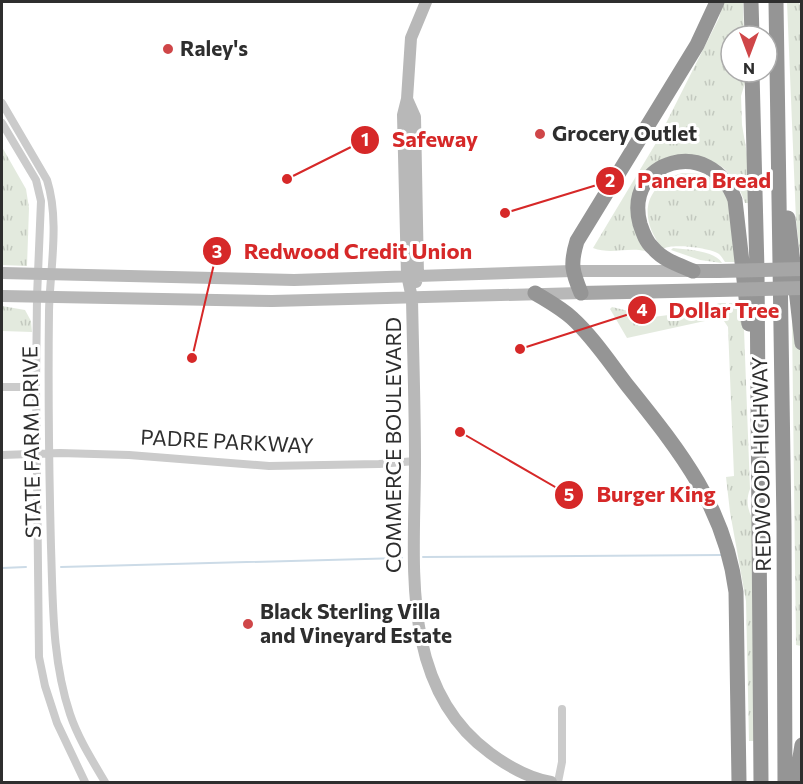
<svg xmlns="http://www.w3.org/2000/svg" width="803" height="784" font-family="Commissioner,sans-serif">
	<style>
		.grass { fill: url(#grass-tufts) }
		.lines { fill: none; stroke-linecap: round; stroke-linejoin: round }
		.stream { stroke: #ccdbe7; stroke-width: 2 }
		.street { stroke: #cbcbcb; stroke-width: 8 }
		.secondary { stroke: #b8b8b8; stroke-width: 12 }
		.primary { stroke: #a6a6a6; stroke-width: 14 }
		.highway { stroke: #959595; stroke-width: 15 }
		.primary-bridge { stroke: #a6a6a6; stroke-width: 14 }
		.poi-dot { fill: #cf4648; stroke: #fff; stroke-width: 2 }
		.labels { text-anchor: middle; stroke-width: 6; stroke-linejoin: round; paint-order: stroke }
		.poi-label { font-size: 21px; font-weight: bold; fill: #2e2e2e; stroke: #fff; text-anchor: start }
		.street-label { font-size: 21px; fill: #2e2e2e; stroke: #fff }
		.leader { fill: none; stroke: #d62828; stroke-width: 2 }
		.callout-dot { fill: #d62828; stroke: #fff; stroke-width: 2 }
		.mark-label { font-size: 18px; text-anchor: middle; font-weight: bold; fill: #fff }
		.callout-label { font-size: 22px; text-anchor: middle; font-weight: bold; fill: #d62828; stroke: #fff; stroke-width: 6; stroke-linejoin: round; paint-order: stroke }
	</style>
	<defs>
		<pattern id="grass-tufts" width="24" height="20" patternUnits="userSpaceOnUse" patternTransform="scale(1.5)"><rect width="24" height="20" fill="#e3eade"/><path d="M3 7l-1-3M5 7V3M7 7l1-3M15 17l-1-3M17 17v-4M19 17l1-3" fill="none" stroke="#c3c9bf"/></pattern>
	</defs>
	<rect width="100%" height="100%" fill="#fff"/>
	<path class="grass" d="M723,2H743L744,36H731V72H744L745,83L741,96L742,125L747,154L748,203H745C741,190 729,167 714,163C703,160 674,164 661,164L633,224L639,241L645,251C627,247 611,255 593,248L656,143L719,18Z
		M787,2H799L801,9V262L796,220Z
		M2,147L26,189L29,208L27,266L2,265Z
		M682,173L704,174L714,180L728,197L735,262H725C723,259 722,257 719,254C711,248 671,243 663,249C638,219 643,185 682,173Z
		M673,248C688,250 714,250 722,263L700,260L671,250Z
		M719,303H726C725,310 722,316 714,319L627,338L610,309L612,307L653,317L700,311Z
		M729,303H743L750,489C746,499 747,508 752,518L756,741H749L746,601L730,512L726,477L734,476L728,327L722,318L728,311Z
		M2,306L25,310L31,321L32,332L2,331Z
		M792,320H795L802,360L801,646L796,645Z"/>
	<g class="lines">
		<path class="stream" d="M423,557L721,555
			M61,567L402,558
			M2,568L26,567"/>
		<path class="street" d="M2,103L47,180C60,221 50,269 49,311C48,390 49,469 51,547C53,604 52,660 70,714C78,738 92,760 105,782
			M2,123L36,180L41,201L37,297L36,387L39,657L45,686L57,723L85,782
			M2,387H36
			M2,455L60,453L129,455L269,466L379,464L415,461
			M558,782L562,762V709"/>
		<path class="secondary" d="M426,2L411,38L407,99L403,115L407,275L412,298C413,353 415,407 415,462C415,562 398,686 490,753C509,767 528,778 551,782
			M407,99L415,117L418,275L416,282
			M2,273L294,280L572,271H687
			M2,296L272,301L581,293"/>
		<path class="primary" d="M693,271H718
			M581,293L718,290"/>
		<path class="highway" d="M751,2L752,36
			M776,2L784,526L785,782
			M752,72L757,271L761,782
			M788,218L802,343
			M693,271C679,265 663,260 653,248C646,242 643,233 640,224C623,160 711,134 735,200L749,324
			M535,293C548,301 561,308 572,318C593,337 610,363 627,385C679,450 725,506 736,592L739,782
			M581,293C572,271 570,264 577,241L697,45L717,2
			M796,782L802,745"/>
		<path class="primary-bridge" d="M718,271L802,269
			M718,290L802,288"/>
	</g>
	<g class="poi-dot">
		<circle cx="168" cy="49" r="6"/>
		<circle cx="540" cy="134" r="6"/>
		<circle cx="248" cy="624" r="6"/>
	</g>
	<g class="labels">
		<g class="poi-label">
			<text x="180" y="56">Raley's</text>
			<text x="552" y="141">Grocery Outlet</text>
			<text x="260" y="619">Black Sterling Villa<tspan x="260" dy="24">and Vineyard Estate</tspan></text>
		</g>
		<g class="street-label">
			<text transform="translate(32 442) rotate(-91)" y="7">STATE FARM DRIVE</text>
			<text transform="translate(227 442) rotate(3)" y="7">PADRE PARKWAY</text>
			<text transform="translate(394 445) rotate(-90)" y="7">COMMERCE BOULEVARD</text>
			<text transform="translate(762 464) rotate(-91)" y="7">REDWOOD HIGHWAY</text>
		</g>
	</g>
	<path class="leader" d="M287 179L365 140M505 213L610 181M192 358L217 251M520 349L642 310M460 432L569 495"/>
	<g class="callout-dot">
		<circle cx="287" cy="179" r="6"/>
		<circle cx="505" cy="213" r="6"/>
		<circle cx="192" cy="358" r="6"/>
		<circle cx="520" cy="349" r="6"/>
		<circle cx="460" cy="432" r="6"/>
		<circle cx="365" cy="140" r="15"/>
		<circle cx="610" cy="181" r="15"/>
		<circle cx="217" cy="251" r="15"/>
		<circle cx="642" cy="310" r="15"/>
		<circle cx="569" cy="495" r="15"/>
	</g>
	<g class="mark-label">
		<text x="365" y="146">1</text>
		<text x="610" y="187">2</text>
		<text x="217" y="258">3</text>
		<text x="642" y="316">4</text>
		<text x="569" y="501">5</text>
	</g>
	<g class="callout-label">
		<text x="435" y="147">Safeway</text>
		<text x="704" y="188">Panera Bread</text>
		<text x="358" y="259">Redwood Credit Union</text>
		<text x="724" y="318">Dollar Tree</text>
		<text x="656" y="502">Burger King</text>
	</g>
	<rect width="803" height="784" fill="none" stroke="#2e2e2e" stroke-width="6"/>
	<g transform="translate(749 54) rotate(180)"><circle r="28" fill="#ffffff" stroke="#ababab" stroke-width="1.5"/>
	<path d="M0-4.5L10 22L0 15L-10 22Z" fill="#cf4648"/>
	<text y="-9" font-size="16" font-weight="bold" text-anchor="middle" fill="#2e2e2e">N</text>
	</g>
</svg>
